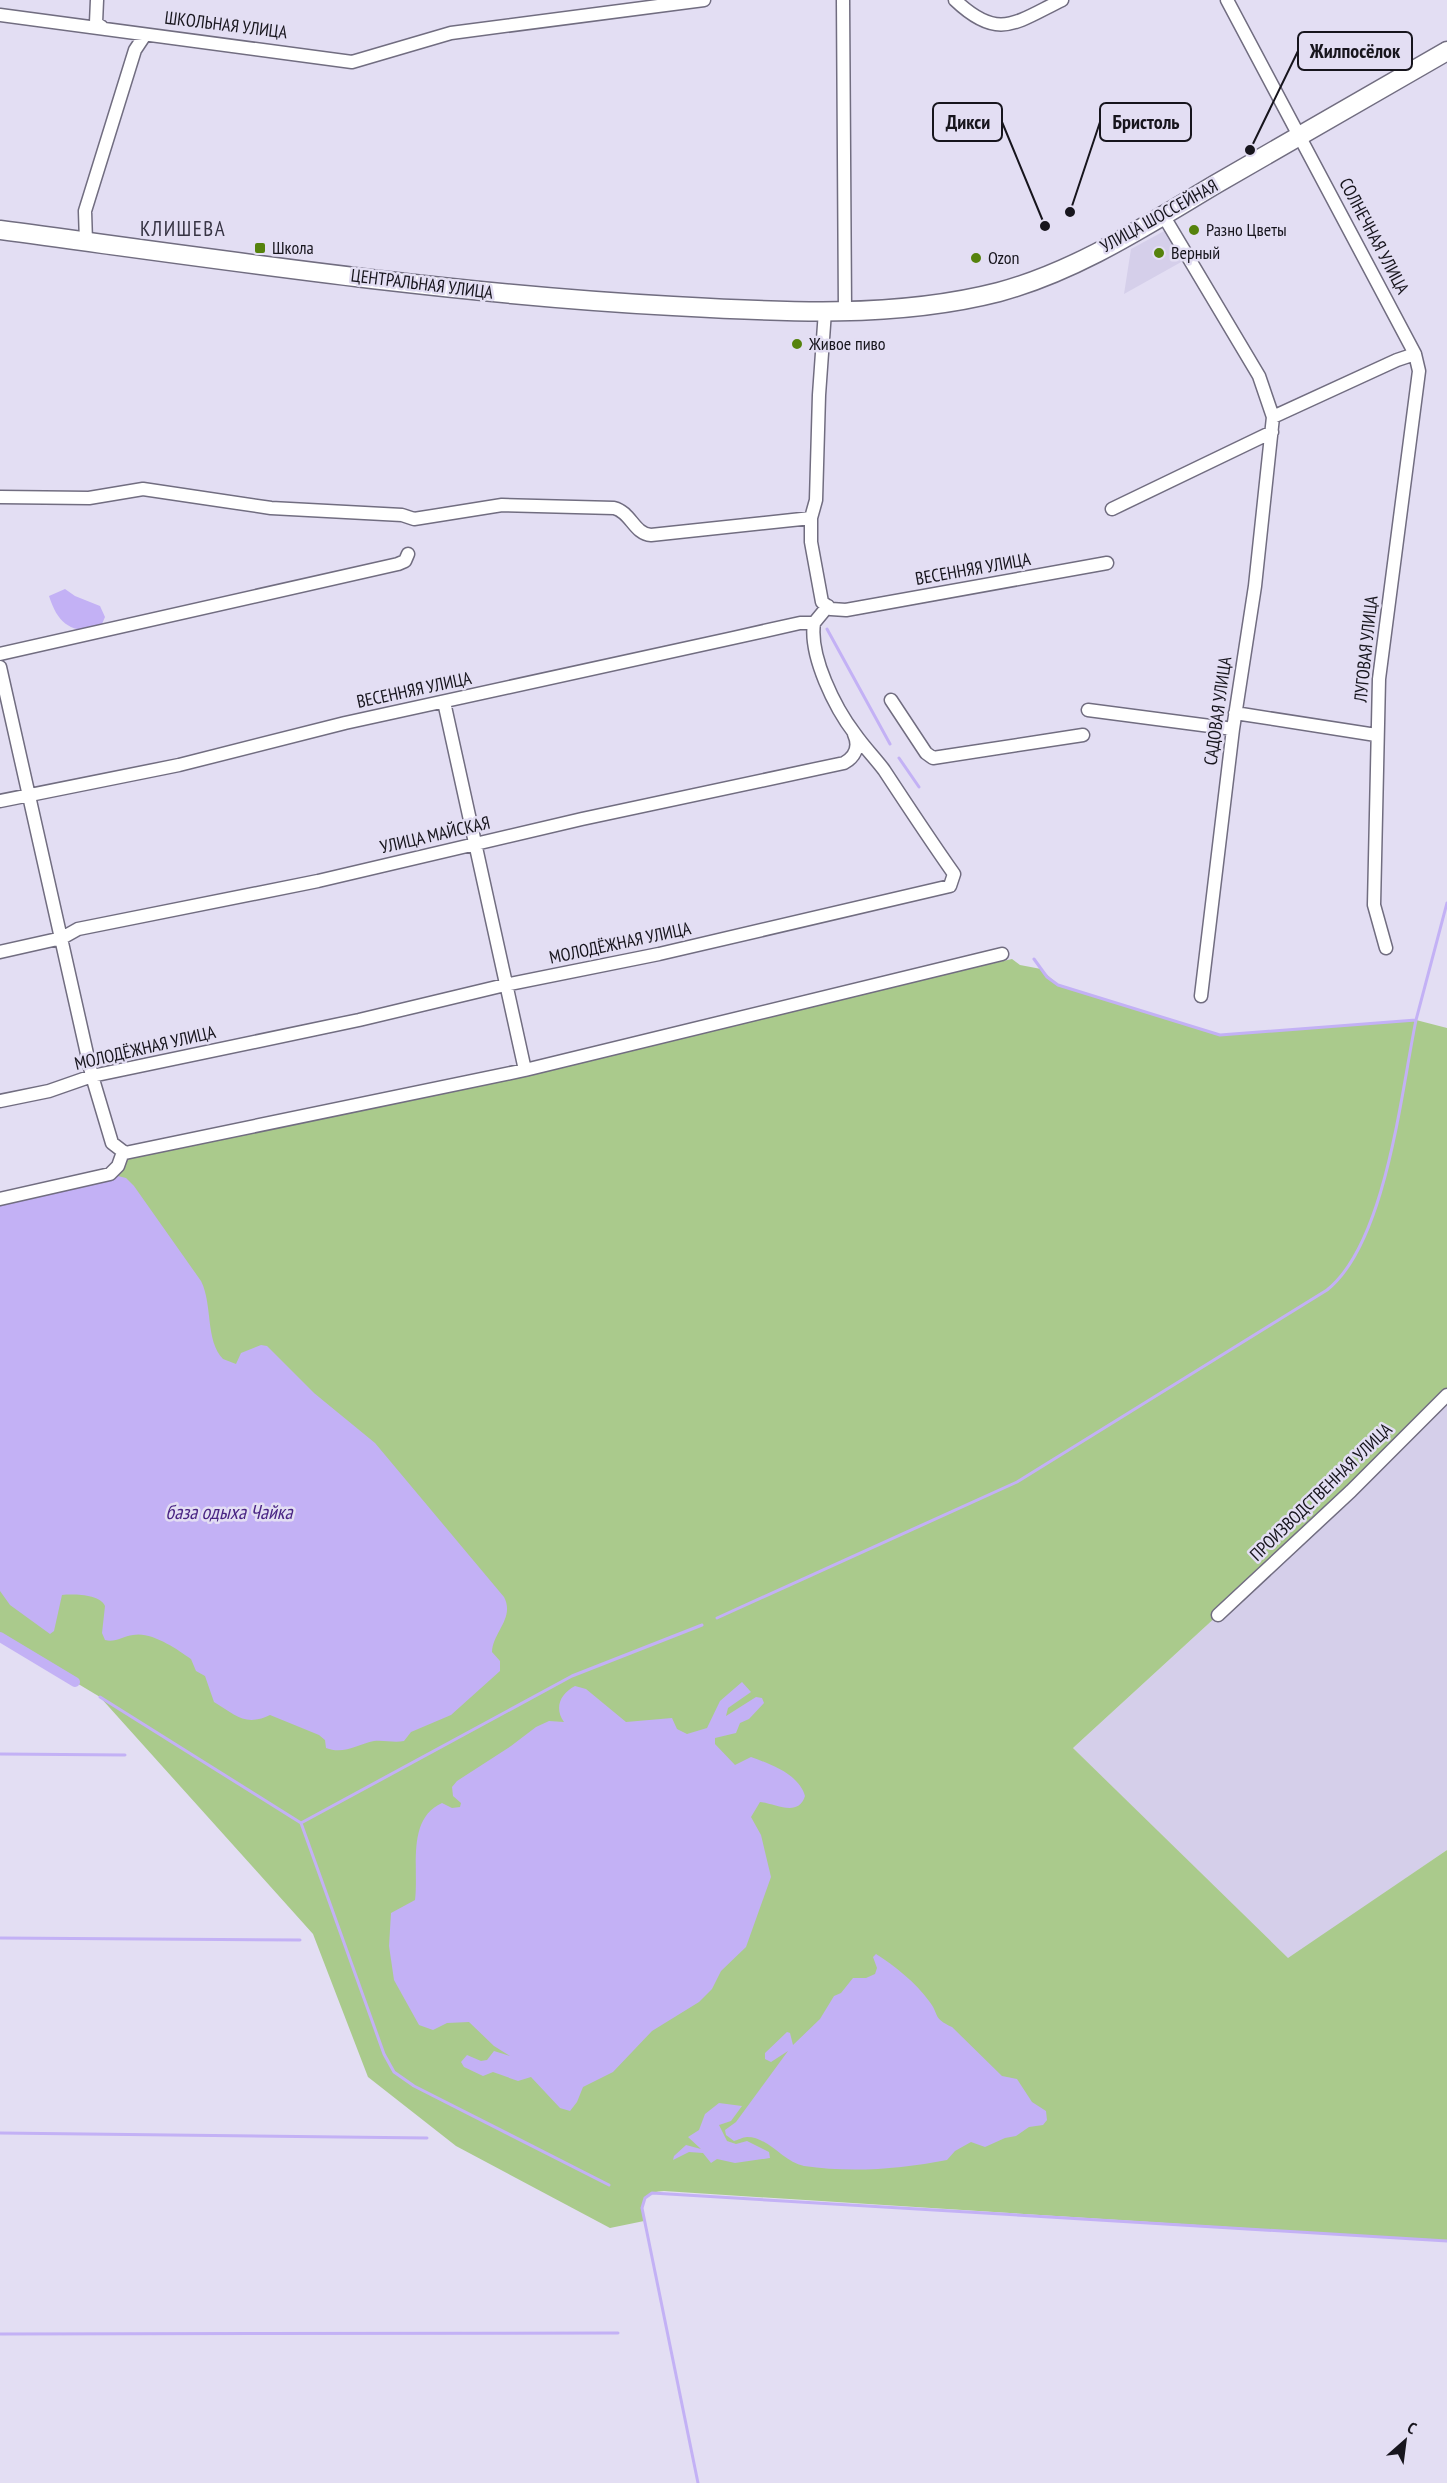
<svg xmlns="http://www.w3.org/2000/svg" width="1447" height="2483" font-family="'PT Sans Narrow',sans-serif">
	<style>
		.built { fill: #d5cfea }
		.green { fill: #aaca8c }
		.water { fill: #c3b1f5 }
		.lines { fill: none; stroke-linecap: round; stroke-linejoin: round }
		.stream { stroke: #c3b1f5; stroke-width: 3 }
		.canal { stroke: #c3b1f5; stroke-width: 10 }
		.street-casing { stroke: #716d80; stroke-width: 15 }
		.primary-casing { stroke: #716d80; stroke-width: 21 }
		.street { stroke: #fff; stroke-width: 12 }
		.primary { stroke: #fff; stroke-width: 18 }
		.poi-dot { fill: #55820c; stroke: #e3def3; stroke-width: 2 }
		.labels { text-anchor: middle; stroke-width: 5; stroke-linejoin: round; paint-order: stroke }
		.street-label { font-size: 18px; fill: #17151d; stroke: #e3def3 }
		.poi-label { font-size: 18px; fill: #17151d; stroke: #e3def3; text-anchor: start }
		.water-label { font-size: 20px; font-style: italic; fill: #4a2584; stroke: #e3def3 }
		.quarter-label { font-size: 21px; letter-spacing: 1.5px; fill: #373444; stroke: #e3def3 }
		.leader { fill: none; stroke: #17151d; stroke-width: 2 }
		.callout-dot { fill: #17151d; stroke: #e3def3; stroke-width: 2 }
		.callout { fill: #e3def3; stroke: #17151d; stroke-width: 2 }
		.callout-label { font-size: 20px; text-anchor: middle; font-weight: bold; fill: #17151d }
	</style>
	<rect width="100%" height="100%" fill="#e3def3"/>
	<path class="built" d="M1166,230L1183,261L1124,294L1131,249Z
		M1447,1395V1850L1288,1959L1073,1748L1218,1615Z"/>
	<path class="green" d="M1012,959L1020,965L1041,969L1058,985L1220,1035L1416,1020L1447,1028V1395L1218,1615L1073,1748L1288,1958L1447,1850V2241L664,2191C643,2192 641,2203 644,2221L610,2228L456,2146L368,2077L313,1934L100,1697L0,1637V1199L110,1174L123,1152L525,1070Z"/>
	<path class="water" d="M65,589L75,596L100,606L105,617L99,631C70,632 58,624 49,596Z
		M118,1176L126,1178L134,1186L201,1281C213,1305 205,1340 223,1359L236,1364L241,1353L261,1345L267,1346L314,1393L375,1443L504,1597C515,1618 493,1632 492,1652L500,1661V1671L451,1715L411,1732L404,1741C394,1743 385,1740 374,1741C358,1744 344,1755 326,1748L325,1740L319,1735L270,1715C245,1727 236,1715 214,1702L205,1676L196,1671L191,1659C177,1649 151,1631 133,1635C123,1636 115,1643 105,1640L102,1633L105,1606C100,1594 74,1594 62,1595L54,1631L50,1634L10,1605L0,1591V1204Z
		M742,1682L751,1692L728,1708L726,1716L756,1697L762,1698L764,1703L749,1719L740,1723L736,1733L715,1738V1744L735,1765L751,1757C770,1764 799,1774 805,1796C798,1818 775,1803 760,1802L751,1817L761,1835L771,1877L746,1947L721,1971L712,1989L699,2002L652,2031L613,2072L583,2087L577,2102L570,2111L560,2108L531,2077L518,2081L493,2072L483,2076L464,2067L461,2062L467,2055L481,2061L487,2060L494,2051L510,2056L494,2046L469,2022L447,2023L433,2030L419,2025L394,1980L389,1946L391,1913L415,1900C419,1869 406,1819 442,1803L452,1808L460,1807L461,1803L453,1796L452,1787L457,1781L511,1746L536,1727L549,1721L564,1722C554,1708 560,1694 575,1686L586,1689L626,1722L672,1718L677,1729L687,1734L707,1728L720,1701Z
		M876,1954C894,1965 916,1983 929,2001C940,2015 932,2018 952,2027L1002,2076L1017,2079L1032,2102L1046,2111L1047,2120L1043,2125L1029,2127L1016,2136L1005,2138L985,2147L971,2142L955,2151L947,2160C901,2169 851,2173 804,2166C783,2162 769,2137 747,2137C743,2137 738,2140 734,2141L726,2135L725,2130L736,2122L788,2051L771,2062L765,2059V2053L787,2032L790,2033L793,2045L820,2019L834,1996L841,1993L853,1978H866L875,1974L877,1968L873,1957Z
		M719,2103L742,2106L731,2121L719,2125L727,2141L736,2144L747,2141L769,2152L770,2158L735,2163L717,2159L711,2163L703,2153L689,2152L673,2160L674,2156L686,2145L701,2149L688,2137L699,2130L705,2114Z"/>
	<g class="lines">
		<path class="stream" d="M827,629L890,744
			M899,758L919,787
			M1416,1020L1447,903
			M717,1618L1017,1482L1327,1290C1386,1243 1401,1093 1416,1020L1220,1035L1058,985L1047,977L1034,959
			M100,1697L301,1823L384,2054L394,2072L414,2086L609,2185
			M0,1754L125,1755
			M301,1823L572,1676L702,1625
			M0,1938L300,1940
			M0,2133L427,2138
			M0,2334L618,2333
			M698,2483L642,2208L645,2198L652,2193L1447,2241"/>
		<path class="canal" d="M0,1637L75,1682"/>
		<defs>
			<path id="street" d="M97,0L96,23L102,27
				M843,0L845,311
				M955,0C998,41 1015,23 1062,0
				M1227,0L1415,354L1419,371L1379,679L1374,905L1386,948
				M0,15L352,62L451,33L704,0
				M1163,215L1259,376L1273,417L1255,586L1233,729L1201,996
				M86,242L85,211L135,50L145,35
				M825,311L819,395L816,500L811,518V542L822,602L831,609L846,610L1107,563
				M1273,417L1397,360L1415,354
				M0,497L89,498L143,489L271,508L402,515L414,519L502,505L614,508C631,512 634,534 651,535L811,518
				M1112,509L1272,432
				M0,654L398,564L405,561L408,554
				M0,667L92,1076L112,1143L125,1153L525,1070L1002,954
				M891,700L926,753L933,758L1083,735
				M444,702L525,1070
				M1088,710L1233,729
				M1235,713L1376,735
				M0,801L179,765L345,723L733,638L800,623H814L828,606
				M0,952L62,938L78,929L318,881L582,819L844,763C855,757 860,747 854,734
				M0,1101L49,1091L92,1076L359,1020L505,985L659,954L950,886L954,874C930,840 907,805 884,770C875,758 864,747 855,734C835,708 809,656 814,623
				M0,1199L110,1174L118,1166L123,1152
				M1218,1615L1351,1491L1447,1395"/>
			<path id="primary" d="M0,230C224,260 448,294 673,306C779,312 894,319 999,292C1077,271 1147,225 1216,184C1293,139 1370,95 1447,51"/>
		</defs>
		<use href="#street" class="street-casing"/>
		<use href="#primary" class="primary-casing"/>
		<use href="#street" class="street"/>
		<use href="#primary" class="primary"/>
	</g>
	<g class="poi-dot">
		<circle cx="1194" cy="230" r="6"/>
		<rect x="254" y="242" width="12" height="12" rx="3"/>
		<circle cx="1159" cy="253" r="6"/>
		<circle cx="976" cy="258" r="6"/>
		<circle cx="797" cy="344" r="6"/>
	</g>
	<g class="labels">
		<g class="street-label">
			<text transform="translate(226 25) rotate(7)" y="6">ШКОЛЬНАЯ УЛИЦА</text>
			<text transform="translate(1159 216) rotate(-29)" y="6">УЛИЦА ШОССЕЙНАЯ</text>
			<text transform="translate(1374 236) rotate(62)" y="6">СОЛНЕЧНАЯ УЛИЦА</text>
			<text transform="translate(422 284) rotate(7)" y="6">ЦЕНТРАЛЬНАЯ УЛИЦА</text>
			<text transform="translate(973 569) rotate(-10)" y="6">ВЕСЕННЯЯ УЛИЦА</text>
			<text transform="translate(1366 649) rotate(-84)" y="6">ЛУГОВАЯ УЛИЦА</text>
			<text transform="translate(414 690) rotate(-12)" y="6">ВЕСЕННЯЯ УЛИЦА</text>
			<text transform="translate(1218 711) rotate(-82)" y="6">САДОВАЯ УЛИЦА</text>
			<text transform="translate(435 835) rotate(-13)" y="6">УЛИЦА МАЙСКАЯ</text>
			<text transform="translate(620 943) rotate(-12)" y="6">МОЛОДЁЖНАЯ УЛИЦА</text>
			<text transform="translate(145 1048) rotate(-13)" y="6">МОЛОДЁЖНАЯ УЛИЦА</text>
			<text transform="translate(1321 1492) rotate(-44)" y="6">ПРОИЗВОДСТВЕННАЯ УЛИЦА</text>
		</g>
		<g class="poi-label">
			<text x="1206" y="236">Разно Цветы</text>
			<text x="272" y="254">Школа</text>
			<text x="1171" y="259">Верный</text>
			<text x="988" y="264">Ozon</text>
			<text x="809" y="350">Живое пиво</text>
		</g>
		<g class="water-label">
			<text x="229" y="1519">база одыха Чайка</text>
		</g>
		<g class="quarter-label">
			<text x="183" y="236">КЛИШЕВА</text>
		</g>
	</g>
	<path class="leader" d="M1250 150L1298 51M1070 212L1100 122M1045 226L1002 122"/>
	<g class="callout-dot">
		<circle cx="1250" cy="150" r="6"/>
		<circle cx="1070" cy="212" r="6"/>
		<circle cx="1045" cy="226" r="6"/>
	</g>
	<g class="callout">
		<rect x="1298" y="32" width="114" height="38" rx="6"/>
		<rect x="1100" y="103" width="91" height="38" rx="6"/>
		<rect x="933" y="103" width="69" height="38" rx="6"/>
	</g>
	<g class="callout-label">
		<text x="1355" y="58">Жилпосёлок</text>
		<text x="1146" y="129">Бристоль</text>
		<text x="968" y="129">Дикси</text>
	</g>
	<g transform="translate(1405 2441) rotate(28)" stroke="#e3def3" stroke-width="4.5" paint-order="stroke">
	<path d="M0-4.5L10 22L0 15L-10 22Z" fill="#17151d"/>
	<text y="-9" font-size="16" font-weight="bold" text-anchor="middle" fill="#17151d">С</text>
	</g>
</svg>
